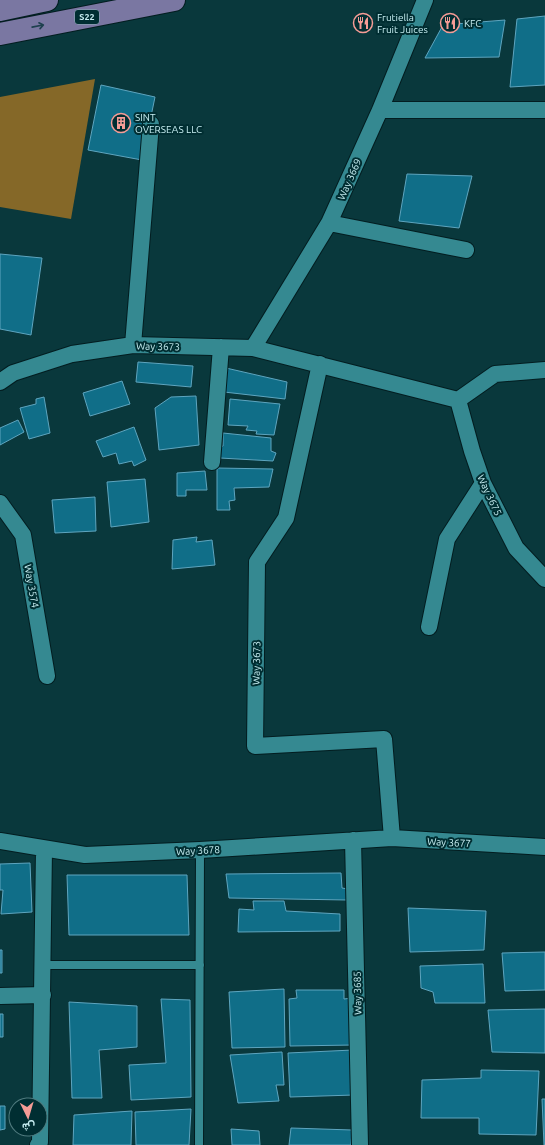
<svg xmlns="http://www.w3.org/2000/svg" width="545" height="1145" font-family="Ubuntu,Vazirmatn,sans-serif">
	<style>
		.forest { fill: #856828 }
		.building { fill: #106e88; stroke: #5ea5bf }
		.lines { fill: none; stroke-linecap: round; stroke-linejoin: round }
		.lane-casing { stroke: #031d20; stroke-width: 10 }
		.street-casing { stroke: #031d20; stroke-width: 18 }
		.primary-casing { stroke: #031d20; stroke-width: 24 }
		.lane { stroke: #358991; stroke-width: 8 }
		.street { stroke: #358991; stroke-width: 16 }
		.primary { stroke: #7a77a2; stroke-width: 22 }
		.oneway { stroke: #1e404e }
		.labels { text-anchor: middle; stroke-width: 4; stroke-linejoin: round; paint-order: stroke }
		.shield { fill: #002e32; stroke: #8bb4b8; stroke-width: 1 }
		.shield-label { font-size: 9px; font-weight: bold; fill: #c7eef2 }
		.poi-label { font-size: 10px; fill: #c7eef2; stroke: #002e32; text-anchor: start }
		.street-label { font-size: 10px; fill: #c7eef2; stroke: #002e32 }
	</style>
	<rect width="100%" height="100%" fill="#09383c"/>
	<path class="forest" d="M95,79L71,219L0,207V97Z"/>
	<path class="building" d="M545,16V85L510,87L517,19Z
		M505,20L499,57L425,58L443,25Z
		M101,85L155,97L142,160L88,150Z
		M407,174L472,176L459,228L399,221Z
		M0,254L42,258L31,335L0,329Z
		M138,362L193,366L191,387L136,382Z
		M226,368L287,382L285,399L224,392Z
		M122,381L130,404L90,416L83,393Z
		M196,396L199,445L159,450L155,408L171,397Z
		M44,397L50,433L29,439L20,408L36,404V399Z
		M230,399L280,404L274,435L256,434L257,431L246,430L248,426L228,425Z
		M18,420L24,432L0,445V428Z
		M134,427L146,460L134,466L132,461L119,464L116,453L103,457L96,441Z
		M223,433L271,438V451L276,453L273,461L220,458V447L223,446Z
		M217,468L273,469L269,487L234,488L235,500L229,501L230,510H217Z
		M205,471L207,490H186V496H177V473Z
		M145,479L149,522L111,527L107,482Z
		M95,497L96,531L55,533L52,500Z
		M197,537L196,542L212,540L215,565L172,569L173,540Z
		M30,863L32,912L1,914L3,890H0V864Z
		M341,873L342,888L348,889L347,900L229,898L226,874Z
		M67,875H187L189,935H69Z
		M253,901H284L286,911L340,914V931L238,932L239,909L254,910Z
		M408,908L486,911L484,950L410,952Z
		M0,950H2V973H0Z
		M545,952V990L505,991L502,953Z
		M483,964L485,1003H435L433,992L421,988L420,966Z
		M284,989L285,1047L232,1048L229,992Z
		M296,990H344V999L352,998L354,1045L290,1046L289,999L297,998Z
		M161,999L190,1000L191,1097L131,1100L129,1065L166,1063Z
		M69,1002L137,1006V1047L99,1050L102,1098H72Z
		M545,1009V1053L492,1052L488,1010Z
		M0,1014H3V1037H0Z
		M353,1050L354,1095L290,1097L288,1053Z
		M282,1052L284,1085H276L279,1101L238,1103L230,1055Z
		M481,1070L539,1071L536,1135L479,1134V1118H421L422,1080L481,1078Z
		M542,1099H545V1145H544Z
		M0,1106H5V1129L0,1130Z
		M191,1109L189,1145H136L135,1112Z
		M132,1111L131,1145H73L74,1115Z
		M291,1128L352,1130L351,1145H289Z
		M231,1129L259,1131L260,1145H232Z"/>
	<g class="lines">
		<defs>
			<path id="lane" d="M43,965H200
				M199,1145L200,850"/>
			<path id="street" d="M380,110H545
				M329,223L466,250
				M133,345L151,124
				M253,348L329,223L380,110L425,0
				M320,364L286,518L257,562L255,746L384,739L392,838
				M0,382L13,373L72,354L133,345L253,348L458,400
				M458,400L472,451L483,483L516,548L545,579
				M458,400L495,374L545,370
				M212,462L221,347
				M0,503L23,535L47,676
				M429,627L447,539L483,483
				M353,840L360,1145
				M0,841L85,855L200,850L392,838L545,847
				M0,996L43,995
				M38,1145L40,1142L44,849"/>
			<path id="primary" d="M0,10L47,0
				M0,34L174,0"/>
		</defs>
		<use href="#lane" class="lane-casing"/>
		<use href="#street" class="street-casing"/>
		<use href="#primary" class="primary-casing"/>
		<use href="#lane" class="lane"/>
		<use href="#street" class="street"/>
		<use href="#primary" class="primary"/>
	</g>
	<defs><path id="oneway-shaft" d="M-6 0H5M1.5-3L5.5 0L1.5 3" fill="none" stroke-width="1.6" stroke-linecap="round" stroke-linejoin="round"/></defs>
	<use class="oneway" href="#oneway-shaft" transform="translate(38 26) rotate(-11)"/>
	<defs>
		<symbol id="restaurant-ring" viewBox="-11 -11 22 22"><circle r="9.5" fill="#002e32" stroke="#f59c96" stroke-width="1.5"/><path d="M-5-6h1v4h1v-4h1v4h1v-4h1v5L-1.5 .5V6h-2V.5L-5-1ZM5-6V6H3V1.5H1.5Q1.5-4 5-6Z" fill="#f59c96"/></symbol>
		<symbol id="building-ring" viewBox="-11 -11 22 22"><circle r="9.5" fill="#002e32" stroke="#f59c96" stroke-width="1.5"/><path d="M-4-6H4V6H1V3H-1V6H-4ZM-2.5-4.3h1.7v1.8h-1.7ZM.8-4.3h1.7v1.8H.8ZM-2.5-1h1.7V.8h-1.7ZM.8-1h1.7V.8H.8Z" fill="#f59c96"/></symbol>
	</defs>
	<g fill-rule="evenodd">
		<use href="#restaurant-ring" x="352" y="12" width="22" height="22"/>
		<use href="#restaurant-ring" x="439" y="12" width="22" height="22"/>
		<use href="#building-ring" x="110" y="112" width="22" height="22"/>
	</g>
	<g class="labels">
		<rect class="shield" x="75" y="10" width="24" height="14" rx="3"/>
		<g class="shield-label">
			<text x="87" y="20">S22</text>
		</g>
		<g class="poi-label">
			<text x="377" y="21">Frutiella<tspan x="377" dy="12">Fruit Juices</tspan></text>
			<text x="464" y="27">KFC</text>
			<text x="135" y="121">SINT<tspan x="135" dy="12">OVERSEAS LLC</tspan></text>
		</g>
		<g class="street-label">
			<text transform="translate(349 179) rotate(-66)" y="4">Way 3669</text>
			<text transform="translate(158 346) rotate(1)" y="4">Way 3673</text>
			<text transform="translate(490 495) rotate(65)" y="4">Way 3675</text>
			<text transform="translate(32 586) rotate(80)" y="4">Way 3574</text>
			<text transform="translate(256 663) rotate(-89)" y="4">Way 3673</text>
			<text transform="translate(449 842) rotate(3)" y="4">Way 3677</text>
			<text transform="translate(198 850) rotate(-3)" y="4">Way 3678</text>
			<text transform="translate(357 993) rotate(-91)" y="4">Way 3685</text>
		</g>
	</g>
	<g transform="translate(28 1117) rotate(175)"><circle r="19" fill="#002e32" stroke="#507b7f"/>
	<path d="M0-3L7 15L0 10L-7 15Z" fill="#f59c96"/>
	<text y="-6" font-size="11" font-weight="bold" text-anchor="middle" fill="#c7eef2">ش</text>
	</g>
</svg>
